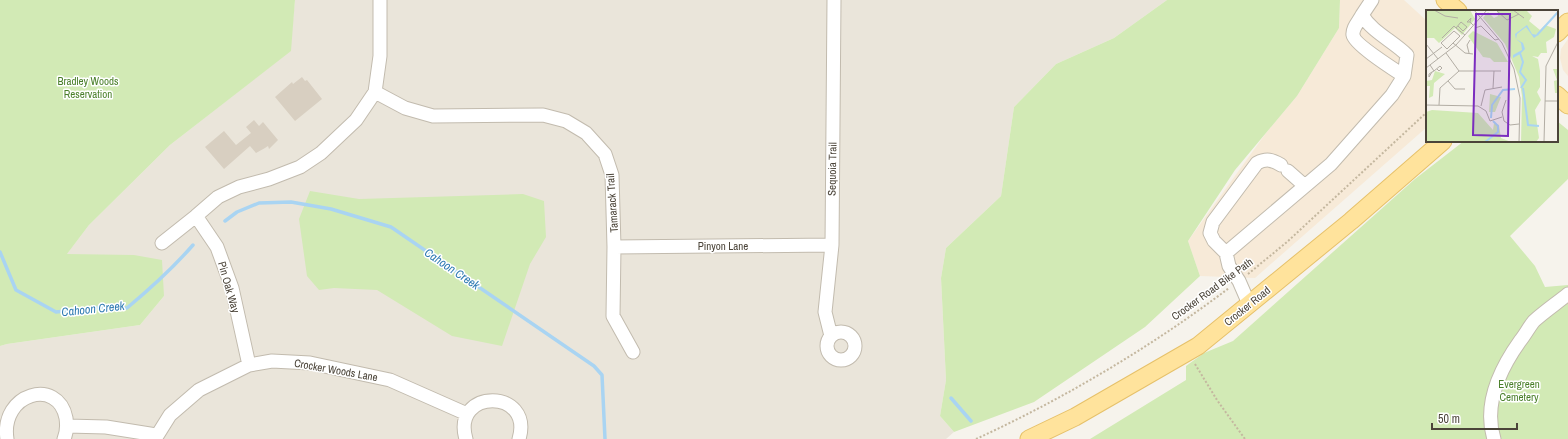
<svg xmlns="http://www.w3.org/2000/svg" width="1568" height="439" font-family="'Archivo Narrow',sans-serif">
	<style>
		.residential { fill: #eae5da }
		.commercial { fill: #f7ead8 }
		.green { fill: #d2eab5 }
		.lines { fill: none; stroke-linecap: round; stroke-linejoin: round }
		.stream { stroke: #a9d4f2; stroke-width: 3.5 }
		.building { fill: #d8cfc1 }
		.minor-casing { stroke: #c2bbae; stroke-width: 15 }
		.major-casing { stroke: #e6c16a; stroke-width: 19 }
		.path { stroke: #c4b79f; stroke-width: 2; stroke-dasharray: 2 2; stroke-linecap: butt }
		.minor { stroke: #fff; stroke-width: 13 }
		.major { stroke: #ffe39c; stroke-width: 17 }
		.labels { text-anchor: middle; stroke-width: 3; stroke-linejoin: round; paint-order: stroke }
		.park-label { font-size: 11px; fill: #4a7f2a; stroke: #fff }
		.street-label { font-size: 11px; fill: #4b4439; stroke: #fff }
		.water-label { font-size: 12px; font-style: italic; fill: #2e7ab2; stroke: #fff }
		.inset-river { fill: none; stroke: #a9d4f2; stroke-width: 2 }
		.inset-road { fill: none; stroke: #b2ada4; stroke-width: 1 }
		.view { fill: #7b2cbf; fill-opacity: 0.15; stroke: #7b2cbf; stroke-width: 2 }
		.inset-edge { fill: none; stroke: #4b4439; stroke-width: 2 }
	</style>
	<rect width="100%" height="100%" fill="#f6f3ec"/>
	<path class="residential" d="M295,0H1167L1114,38L1056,64L1014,107L1001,196L946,248L941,278L946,380L940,416L954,432L946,439H0V346L7,344L140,325L164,296L134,255H66L89,225L170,145L290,51Z"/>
	<path class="commercial" d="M1340,0H1404L1427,21V127L1255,278L1200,276L1188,241L1266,133L1297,96L1339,28Z
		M1568,39V76L1563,70L1560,58L1561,49Z"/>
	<path class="green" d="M0,0H295L291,51L170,145L89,225L67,254L134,255L162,260L164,296L140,325L7,344L0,346Z
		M1167,0H1340L1339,28L1297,96L1235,170L1188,241L1200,276L1145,327L1034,402L954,432L940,416L946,380L941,278L946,248L1001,196L1014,107L1056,64L1114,38Z
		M1557,121L1568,130V179L1510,236L1535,266L1545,287L1568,285V439H1090L1186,380V366L1204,353L1233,341L1415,179L1464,141H1557Z
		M310,191L359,199L523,194L544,201L546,237L530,264L502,346L452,336L377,290L334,288L319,290L307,276L299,219Z"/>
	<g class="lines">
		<path class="stream" d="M225,221L237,212L259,203L291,202L331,209L391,227L594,366L602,375L605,439
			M0,252L16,290L56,312L103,307L127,308C151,288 173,268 193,245
			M951,398L971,421"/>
	</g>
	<path class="building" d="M302,77L305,81L307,80L322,99L295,121L275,97L292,82L293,84Z
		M254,120L259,126L263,122L278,140L269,149L268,146L265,148L256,153L250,146L224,169L205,147L224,131L236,145L251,133L246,127Z"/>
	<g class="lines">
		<defs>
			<path id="minor" d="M1362,15C1359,21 1352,28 1353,35C1354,44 1395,70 1404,76
				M375,92L405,108L433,116L543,115L566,121L586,133L605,154L612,175L614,247L613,316L633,352
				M1288,171L1305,186
				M162,243L196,216
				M614,247L832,245
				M1226,253L1214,241L1210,233L1213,222L1257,163C1267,158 1272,160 1281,165
				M1249,304L1239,281L1229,266L1226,253L1331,164L1392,95L1404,76L1407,55C1393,41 1372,32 1362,15L1372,0
				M827 346a14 14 0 1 1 28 0a14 14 0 1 1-28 0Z
				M831,336L825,312L832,245L834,0
				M249,365L232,288L217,247L196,216L218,197L239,187L269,179L300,167L321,153L356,120L375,92L380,56V0
				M67,426L106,427L156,435
				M7,439C0,393 58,377 66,418C67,425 67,432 64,439
				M155,439L170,415L199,390L249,365L272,361L310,363L390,380L467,414
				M466,439C451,388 534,388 519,439
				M1494,439C1483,404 1500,369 1520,341C1525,335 1529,327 1534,321C1545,311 1557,303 1568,294"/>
			<path id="major" d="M1445,0L1458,11
				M1557,33L1568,22
				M1557,95L1568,105
				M1029,439L1075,417L1198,346L1351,221L1443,141"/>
		</defs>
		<use href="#minor" class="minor-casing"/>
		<use href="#major" class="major-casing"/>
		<path class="path" d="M1248,274L1287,242L1427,112
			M1195,364L1217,400L1245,439
			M976,439C1065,398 1151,347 1229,288"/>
		<use href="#minor" class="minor"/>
		<use href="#major" class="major"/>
	</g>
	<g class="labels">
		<g class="park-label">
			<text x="88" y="85">Bradley Woods<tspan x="88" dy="13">Reservation</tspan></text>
			<text x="1519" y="388">Evergreen<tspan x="1519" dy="13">Cemetery</tspan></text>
		</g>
		<g class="street-label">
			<text transform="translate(832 169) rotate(-89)" y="4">Sequoia Trail</text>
			<text transform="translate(612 203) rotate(-94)" y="4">Tamarack Trail</text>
			<text x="723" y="250">Pinyon Lane</text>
			<text transform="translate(229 287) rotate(74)" y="4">Pin Oak Way</text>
			<text transform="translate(1212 289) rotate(-36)" y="4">Crocker Road Bike Path</text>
			<text transform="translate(1247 306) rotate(-39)" y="4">Crocker Road</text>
			<text transform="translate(336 370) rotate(10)" y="4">Crocker Woods Lane</text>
		</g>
		<g class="water-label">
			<text transform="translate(452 269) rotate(34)" y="4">Cahoon Creek</text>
			<text transform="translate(93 309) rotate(-6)" y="4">Cahoon Creek</text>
		</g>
	</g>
	<g transform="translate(1426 10)">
		<rect width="132" height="132" fill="#f6f3ec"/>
		<path d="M0,0H44L49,9L36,25L29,18L13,33L8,28H0ZM71,0H100L106,6L103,11L114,20L119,15L130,19L128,27L120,32L121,43H115L112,47L106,46L112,49L114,61V77L111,82L115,90L109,100L113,128L110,132H95L96,86L93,67L79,34L57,8L62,2L68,8L72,6ZM47,21L71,33L82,52H68L64,48L57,47L42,26ZM127,59H132V83H129L128,71L131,70ZM9,61L19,64L8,73L7,86L3,88L4,76H0V71L6,70ZM64,84L75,87L69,102H63ZM6,100L52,103L67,120L68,113L73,115L75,128L85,132H0V102Z" fill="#d2eab5"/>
		<path d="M101,15L106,24L112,25L108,28L100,17L91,24L90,29L97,33L99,39L94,44L87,48V45L96,40L95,33L90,29L89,24Z" fill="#a9d4f2"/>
		<path class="inset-river" d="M111,25L132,2M94,43L97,52L94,62L100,70L95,78M97,78L102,115L113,116M65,108L66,95L77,80L89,79M59,132L72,122V116L67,111"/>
		<path class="inset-road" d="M8,0L19,6L32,8M48,0L76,33L88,59L94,88L93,132M70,0L81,10L93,4M87,0L98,8M44,12H41L45,8L44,12L47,15M32,16L37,21L41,17L35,12L30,18L39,25M49,18L55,16L69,30L73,29M16,28L28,16L30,18M27,33L34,26L28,21L15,33L21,39L27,33L39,43L47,44M0,34L12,49M20,43L33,61M43,43L41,35L44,30M0,49L16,37M4,55L8,61L6,62L3,64V67L6,62M0,58L30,35L61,0M8,61L14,56L16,58L13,61L11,59M22,71L29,79H39M67,78L68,61M80,90L76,102L78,111L84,115L93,114M119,91H132M0,95L52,96L60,101L64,111L76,107M13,95L14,78L33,61H75M55,96L59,80L76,77M118,132L120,56L132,32"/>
		<path class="view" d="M50,4H84L82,126L47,125Z"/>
		<rect width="132" height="132" class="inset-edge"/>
	</g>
	<path d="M1432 423v6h85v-6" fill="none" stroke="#4b4439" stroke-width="2"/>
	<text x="1438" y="423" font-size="12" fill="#4b4439" stroke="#ffffff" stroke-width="3" paint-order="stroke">50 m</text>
</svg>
